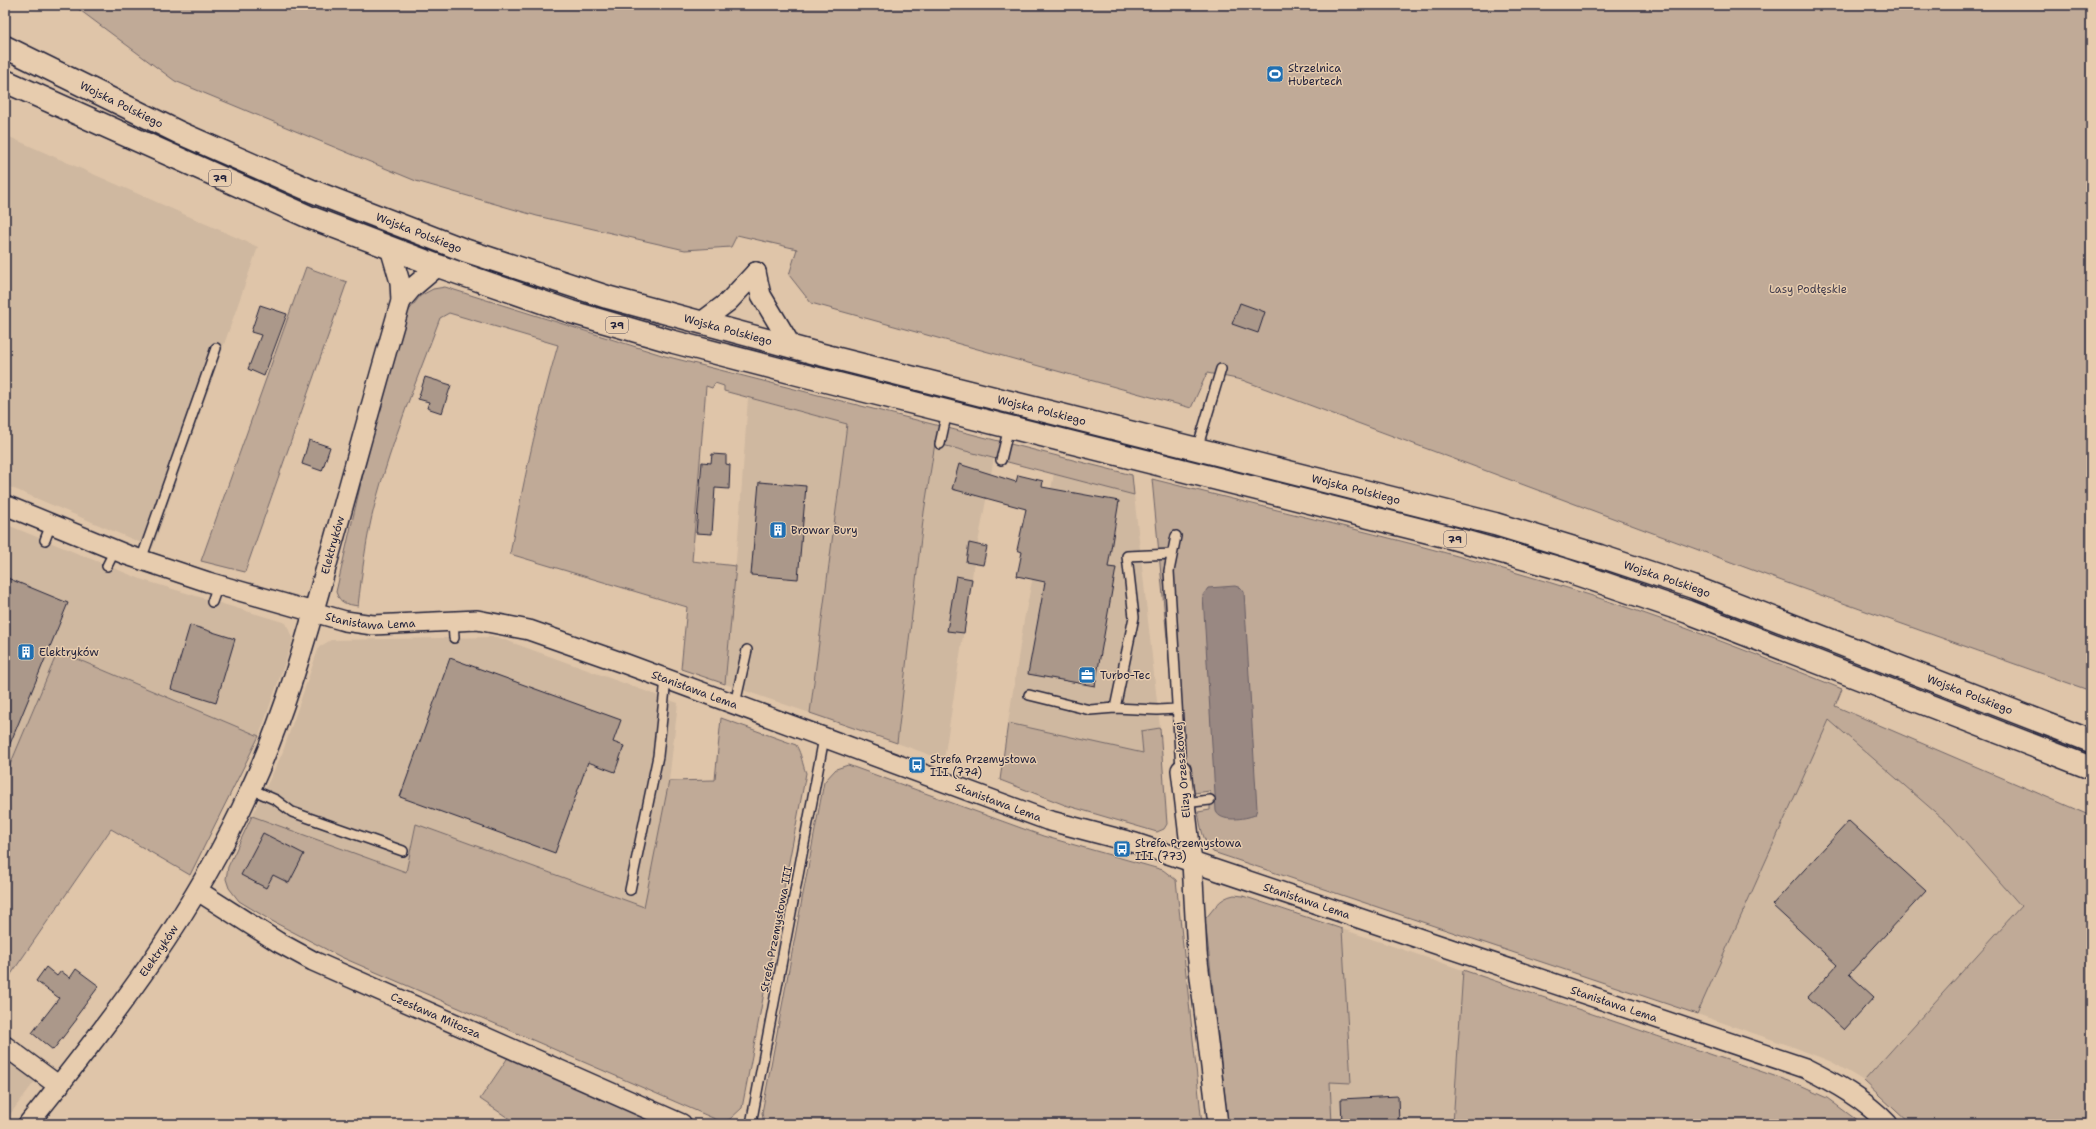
<svg xmlns="http://www.w3.org/2000/svg" width="2096" height="1129" font-family="'Shantell Sans',sans-serif">
	<style>
		.built { fill: #cfb8a0 }
		.green { fill: #c0aa97; stroke: #716669 }
		.water { fill: #998882; stroke: #695f66 }
		.building { fill: #ab988a; stroke: #22223b }
		.lines { fill: none; stroke-linecap: round; stroke-linejoin: round }
		.service-casing { stroke: #22223b; stroke-width: 12 }
		.minor-casing { stroke: #22223b; stroke-width: 22 }
		.primary-casing { stroke: #22223b; stroke-width: 25 }
		.service { stroke: #e7ccae; stroke-width: 9 }
		.minor { stroke: #e7ccae; stroke-width: 19 }
		.primary { stroke: #e7ccae; stroke-width: 22 }
		.labels { text-anchor: middle; stroke-width: 3; stroke-linejoin: round; paint-order: stroke }
		.shield { fill: #e7ccae; stroke: #5d555e; stroke-width: 1 }
		.shield-label { font-size: 10px; font-weight: bold; fill: #22223b }
		.poi-label { font-size: 11px; fill: #22223b; stroke: #e7ccae; text-anchor: start }
		.street-label { font-size: 11px; fill: #22223b; stroke: #e7ccae }
		.park-label { font-size: 11px; fill: #423d4d; stroke: #e7ccae }
	</style>
	<rect width="100%" height="100%" fill="#dfc5a9"/>
	<filter id="ink" filterUnits="userSpaceOnUse"><feTurbulence type="fractalNoise" baseFrequency=".025" numOctaves="2"/><feDisplacementMap in="SourceGraphic" scale="8" xChannelSelector="R" yChannelSelector="G"/><feConvolveMatrix kernelMatrix="1 2 1 2 8 2 1 2 1" color-interpolation-filters="sRGB"/></filter>
	<g filter="url(#ink)">
		<path class="built" d="M5,135L258,247L153,548L5,485Z
			M748,398L847,424L810,713L725,684L739,525Z
			M935,443L994,458L974,564L944,760L897,743L924,512Z
			M1054,474L1134,495L1160,728L1141,731L1144,753L1008,723L1024,620Z
			M5,524L143,580L286,623L293,640L259,736L58,651L5,777Z
			M497,637L678,703L669,781L644,907L416,824L406,872L252,816L282,754L319,647L331,640Z
			M1829,720L1950,825L2021,906L1864,1081L1832,1062L1791,1046L1697,1014Z
			M1342,929L1463,970L1453,1124H1332L1329,1082H1351Z
			M5,1056L30,1074L35,1081L5,1121Z"/>
		<path class="green" d="M73,5H2091V691L1798,587L1242,380L1207,373L1191,408L811,303L789,275L797,249L737,235L731,247L685,250L537,216L416,181L175,81Z
			M306,267L347,282L245,572L201,561Z
			M445,287L665,356L1132,475L1134,495L935,443L924,512L897,743L810,713L847,424L724,391V386L715,383L712,388L706,386L692,561L736,566L725,684L681,669L687,607L510,554C523,483 538,414 558,345L449,313L440,318C417,379 392,441 375,504C366,537 362,573 358,606C347,604 340,604 336,592L379,404L407,313L420,296L433,289Z
			M1152,479C1270,509 1390,536 1507,570C1621,602 1732,644 1842,689L1835,706L2091,816V1124H1910L1864,1081L2021,906L1950,825L1829,720L1697,1014L1213,852C1202,840 1201,827 1198,812L1210,810V791L1186,794L1174,713Z
			M58,651L259,736L190,875L111,829L5,983V777Z
			M721,718L796,745C802,755 802,764 806,773L742,1108L730,1119L722,1122L341,957L270,920L239,901L229,888L226,879L228,867L252,816L406,872L416,824L644,907L669,781L715,780Z
			M1008,723L1143,753L1141,731L1160,728L1167,824L1164,829L1157,832L1065,805L1000,780Z
			M848,765L1043,836L1163,870L1176,880L1202,1124H764L762,1113L824,782L836,769Z
			M1234,895L1243,896L1342,929L1351,1083L1330,1082L1332,1124H1228L1205,919C1215,908 1219,898 1234,895Z
			M1463,970L1789,1081L1827,1098L1862,1124H1453Z
			M509,1056L661,1124H517L480,1099Z"/>
		<path class="water" d="M1235,586L1241,588L1244,592L1257,809L1255,815C1245,819 1220,823 1216,811L1203,595L1208,588Z"/>
		<path class="building" d="M1240,303L1265,312L1258,333L1232,324Z
			M260,305L287,314L264,376L248,369L261,335L251,332Z
			M425,377L451,385L442,413L427,408L429,402L418,399Z
			M309,440L330,447L322,471L302,464Z
			M712,454L726,455V464L730,465L729,489L715,488L712,534L696,533L702,462L711,463Z
			M959,464L1016,482L1018,475L1043,481L1042,487L1119,501L1108,567L1116,568L1095,686L1028,674L1045,582L1017,576L1022,552L1017,550L1026,509L952,489Z
			M759,482L806,486L798,579L751,575Z
			M969,543L987,547L983,565L966,562Z
			M956,576L972,579L964,633L947,631Z
			M5,577L68,603L5,756Z
			M190,625L235,639L216,703L171,689Z
			M450,658L621,720L613,742L624,746L615,772L588,762L555,853L400,797Z
			M1849,821L1926,891L1849,974L1874,997L1844,1030L1808,997L1837,965L1772,905Z
			M263,833L304,854L289,883L273,875L266,888L241,875Z
			M46,967L57,976L61,971L70,978L76,969L99,986L76,1017L77,1019L53,1050L32,1033L59,998L36,981Z
			M1398,1096L1399,1124H1342L1341,1099Z"/>
		<g class="lines">
			<defs>
				<path id="service" d="M940,444L947,412
					M1197,449L1221,369
					M1001,460L1009,427
					M1176,536L1169,571L1181,770
					M45,540L51,524
					M1172,554L1127,556L1134,617L1115,708L1157,710L1177,709
					M141,560L216,348
					M107,566L115,550
					M212,602L218,585
					M453,620L454,638
					M1029,695L1090,710L1115,708
					M735,704L747,650
					M251,789L276,800L292,812L403,851
					M1184,803L1210,800
					M630,890L658,756L666,679
					M751,1124L824,738"/>
				<g id="minor">
					<path d="M756,272L761,295L792,347"/>
					<path d="M401,301L412,288L438,266"/>
					<path d="M700,323L728,302L756,272"/>
					<path id="s1" d="M5,505L127,555L208,582L345,621L373,625L477,620L529,630L626,664L1047,820L1135,843L1192,862L1805,1068C1835,1083 1864,1099 1888,1124"/>
					<path d="M1181,770L1192,862L1197,953L1218,1124"/>
					<path id="s2" d="M198,891L278,942L313,961L682,1124"/>
					<path d="M5,1046L59,1086"/>
					<path id="s3" d="M28,1124C112,1020 196,911 251,788C285,714 307,636 329,557C353,472 376,386 401,301L400,282L390,248"/>
				</g>
				<g id="primary">
					<path id="s4" d="M5,47L180,133L312,191L464,250L607,297L815,353L1495,524L1600,556L1693,587L2091,741"/>
					<path d="M5,81L309,217L438,266L571,312L674,342L798,374L1449,537L1562,569L1688,612L2091,768"/>
				</g>
			</defs>
			<use href="#service" class="service-casing"/>
			<use href="#minor" class="minor-casing"/>
			<use href="#primary" class="primary-casing"/>
			<use href="#service" class="service"/>
			<use href="#minor" class="minor"/>
			<use href="#primary" class="primary"/>
		</g>
	</g>
	<defs>
		<symbol id="stadium-square" viewBox="-11 -11 22 22"><rect x="-9" y="-9" width="18" height="18" rx="4" fill="#1f6fb2" stroke="#e7ccae"/><path d="M0-5a6.5 5 0 1 0 0 10a6.5 5 0 1 0 0-10ZM-3.5-1.8h7v3.6h-7Z" fill="#fff"/></symbol>
		<symbol id="building-square" viewBox="-11 -11 22 22"><rect x="-9" y="-9" width="18" height="18" rx="4" fill="#1f6fb2" stroke="#e7ccae"/><path d="M-4-6H4V6H1V3H-1V6H-4ZM-2.5-4.3h1.7v1.8h-1.7ZM.8-4.3h1.7v1.8H.8ZM-2.5-1h1.7V.8h-1.7ZM.8-1h1.7V.8H.8Z" fill="#fff"/></symbol>
		<symbol id="office-square" viewBox="-11 -11 22 22"><rect x="-9" y="-9" width="18" height="18" rx="4" fill="#1f6fb2" stroke="#e7ccae"/><path d="M-6-3h4V-5.5h4V-3h4V5H-6ZM-1-4.5V-3h2v-1.5ZM-6 0V1H6V0Z" fill="#fff"/></symbol>
		<symbol id="bus-square" viewBox="-11 -11 22 22"><rect x="-9" y="-9" width="18" height="18" rx="4" fill="#1f6fb2" stroke="#e7ccae"/><path d="M-5-6H5V4H4V6H2V4H-2V6H-4V4H-5ZM-3.5-4V0h7V-4ZM-3.5 1.2v1.5H-2V1.2ZM2 1.2v1.5H3.5V1.2Z" fill="#fff"/></symbol>
	</defs>
	<g fill-rule="evenodd">
		<use href="#stadium-square" x="1265" y="64" width="20" height="20"/>
		<use href="#building-square" x="768" y="520" width="20" height="20"/>
		<use href="#building-square" x="16" y="642" width="20" height="20"/>
		<use href="#office-square" x="1077" y="665" width="20" height="20"/>
		<use href="#bus-square" x="907" y="755" width="20" height="20"/>
		<use href="#bus-square" x="1112" y="839" width="20" height="20"/>
	</g>
	<g class="labels">
		<g class="shield">
			<rect x="209" y="170" width="22" height="16" rx="3"/>
			<rect x="606" y="317" width="22" height="16" rx="3"/>
			<rect x="1444" y="531" width="22" height="16" rx="3"/>
		</g>
		<g class="shield-label">
			<text x="220" y="182">79</text>
			<text x="617" y="329">79</text>
			<text x="1455" y="543">79</text>
		</g>
		<g class="poi-label">
			<text x="1288" y="72">Strzelnica<tspan x="1288" dy="13">Hubertech</tspan></text>
			<text x="791" y="534">Browar Bury</text>
			<text x="39" y="656">Elektryków</text>
			<text x="1100" y="679">Turbo-Tec</text>
			<text x="930" y="763">Strefa Przemysłowa<tspan x="930" dy="13">III (774)</tspan></text>
			<text x="1135" y="847">Strefa Przemysłowa<tspan x="1135" dy="13">III (773)</tspan></text>
		</g>
		<g class="street-label">
			<text dy="4" stroke="none"><textPath href="#s4" startOffset="130">Wojska Polskiego</textPath></text>
			<text dy="4" stroke="none"><textPath href="#s4" startOffset="454">Wojska Polskiego</textPath></text>
			<text dy="4" stroke="none"><textPath href="#s4" startOffset="778">Wojska Polskiego</textPath></text>
			<text dy="4" stroke="none"><textPath href="#s4" startOffset="1102">Wojska Polskiego</textPath></text>
			<text dy="4" stroke="none"><textPath href="#s4" startOffset="1426">Wojska Polskiego</textPath></text>
			<text dy="4" stroke="none"><textPath href="#s3" startOffset="661">Elektryków</textPath></text>
			<text dy="4" stroke="none"><textPath href="#s4" startOffset="1750">Wojska Polskiego</textPath></text>
			<text dy="4" stroke="none"><textPath href="#s1" startOffset="385">Stanisława Lema</textPath></text>
			<text dy="4" stroke="none"><textPath href="#s1" startOffset="721">Stanisława Lema</textPath></text>
			<text dy="4" stroke="none"><textPath href="#s4" startOffset="2074">Wojska Polskiego</textPath></text>
			<text transform="translate(1182 770) rotate(-95)" y="4">Elizy Orzeszkowej</text>
			<text dy="4" stroke="none"><textPath href="#s1" startOffset="1045">Stanisława Lema</textPath></text>
			<text dy="4" stroke="none"><textPath href="#s1" startOffset="1369">Stanisława Lema</textPath></text>
			<text transform="translate(776 929) rotate(-79)" y="4">Strefa Przemysłowa III</text>
			<text dy="4" stroke="none"><textPath href="#s3" startOffset="217">Elektryków</textPath></text>
			<text dy="4" stroke="none"><textPath href="#s1" startOffset="1693">Stanisława Lema</textPath></text>
			<text dy="4" stroke="none"><textPath href="#s2" startOffset="269">Czesława Miłosza</textPath></text>
		</g>
		<g class="park-label">
			<text x="1808" y="293">Lasy Podłęskie</text>
		</g>
	</g>
	<rect width="2096" height="1129" fill="none" stroke="#e7ccae" stroke-width="20"/>
	<rect x="10" y="10" width="2076" height="1109" fill="none" stroke="#22223b" stroke-width="1.5" filter="url(#ink)"/>
</svg>
